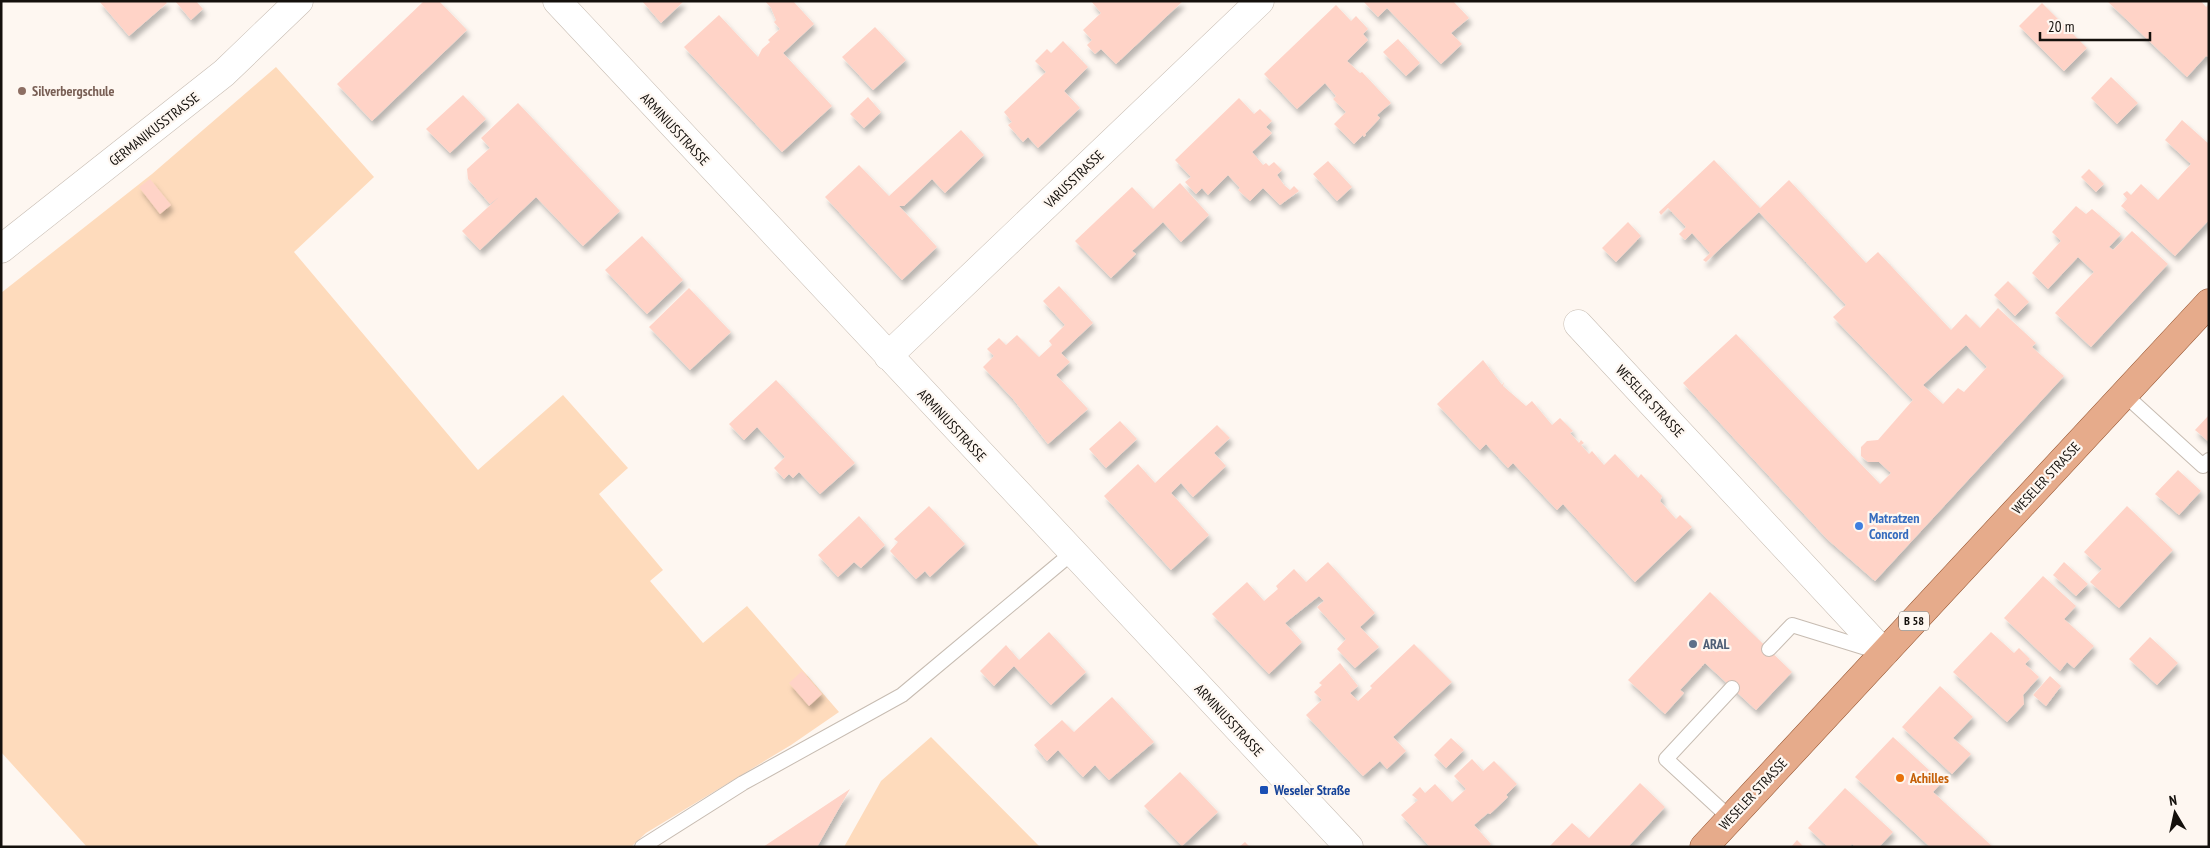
<svg xmlns="http://www.w3.org/2000/svg" width="2210" height="848" font-family="'PT Sans Narrow',sans-serif">
	<style>
		.green { fill: #fedbbc }
		.building { fill: #ffd3c7; fill-rule: evenodd; filter: url(#shadow) }
		.lines { fill: none; stroke-linecap: round; stroke-linejoin: round }
		.service-casing { stroke: #c7bcb2; stroke-width: 16 }
		.minor-casing { stroke: #c7bcb2; stroke-width: 29 }
		.primary-casing { stroke: #92502c; stroke-width: 29 }
		.service { stroke: #fff; stroke-width: 14 }
		.minor { stroke: #fff; stroke-width: 28 }
		.primary { stroke: #e6ab8b; stroke-width: 28 }
		.education-dot { fill: #8d6e63; stroke: #fef7f1; stroke-width: 2 }
		.shop-dot { fill: #3f7fe0; stroke: #fef7f1; stroke-width: 2 }
		.service-dot { fill: #5c6f8a; stroke: #fef7f1; stroke-width: 2 }
		.food-dot { fill: #e8710a; stroke: #fef7f1; stroke-width: 2 }
		.transit-dot { fill: #1a4fb4; stroke: #fef7f1; stroke-width: 2 }
		.labels { text-anchor: middle; stroke-width: 4.5; stroke-linejoin: round; paint-order: stroke }
		.shield { fill: #fef7f1; stroke: #5a5551; stroke-width: 1 }
		.shield-label { font-size: 12px; font-weight: bold; fill: #14100c }
		.education-label { font-size: 14px; font-weight: bold; fill: #785e54; stroke: #fef7f1; text-anchor: start }
		.street-label { font-size: 14px; fill: #14100c; stroke: #fef7f1 }
		.shop-label { font-size: 14px; font-weight: bold; fill: #366cbe; stroke: #fef7f1; text-anchor: start }
		.service-label { font-size: 14px; font-weight: bold; fill: #4e5e75; stroke: #fef7f1; text-anchor: start }
		.food-label { font-size: 14px; font-weight: bold; fill: #c56008; stroke: #fef7f1; text-anchor: start }
		.transit-label { font-size: 14px; font-weight: bold; fill: #164399; stroke: #fef7f1; text-anchor: start }
	</style>
	<defs>
		<filter id="shadow"><feDropShadow dx="3" dy="5.5" stdDeviation="2.5" flood-color="#0004"/></filter>
	</defs>
	<rect width="100%" height="100%" fill="#fef7f1"/>
	<path class="green" d="M276,67L374,177L294,252L478,470L563,395L628,468L599,494L663,570L650,581L703,643L747,606L839,712L791,745L646,833L631,847H87L1,752V293L152,174Z
		M931,737L1040,847H844L881,781Z"/>
	<path class="building" d="M99,1H165L167,3L129,36Z
		M175,1H196L203,9L191,20Z
		M424,1H439L467,30L372,121L337,84Z
		M642,1H684L661,23Z
		M765,1H793L814,24L783,53L832,106L782,152L684,47L719,15L758,57L762,49L770,42L768,40L780,29L774,22L776,20L771,8Z
		M1091,1H1183L1116,64L1101,49L1095,54L1087,45L1092,40L1083,30L1101,13Z
		M1363,1H1453L1469,18L1451,33L1462,44L1441,64L1387,8L1378,17Z
		M2107,1H2201L2206,7L2209,4V57L2206,56L2187,77Z
		M2042,3L2087,48L2064,71L2019,26Z
		M1336,5L1351,21L1356,16L1368,29L1363,34L1368,40L1347,61L1360,73L1362,72L1391,103L1377,115L1380,118L1365,134L1366,135L1364,137L1363,135L1354,144L1334,124L1346,112L1333,99L1336,96L1325,83L1297,109L1264,74Z
		M875,27L906,60L873,90L842,57Z
		M1398,39L1420,63L1406,76L1383,52Z
		M1063,41L1088,67L1064,91L1080,108L1038,148L1028,137L1023,142L1008,125L1012,122L1004,112L1046,72L1035,61L1047,49L1051,53Z
		M2111,77L2138,103L2117,124L2091,98Z
		M463,95L486,119L450,153L426,129Z
		M868,97L881,112L864,128L850,114Z
		M1239,98L1254,114L1260,109L1272,121L1266,127L1272,133L1252,152L1263,165L1266,163L1269,166L1274,162L1282,170L1277,175L1284,185L1290,190L1294,186L1299,191L1280,205L1263,188L1250,201L1238,190L1240,188L1228,175L1208,195L1202,188L1196,194L1185,182L1191,177L1175,160Z
		M518,103L620,211L583,246L536,197L480,250L462,231L499,197L490,204L468,179L467,169L490,148L481,138Z
		M2182,120L2209,144V220L2175,256L2121,206L2127,199L2123,194L2127,191L2131,195L2141,184L2158,200L2191,164L2165,140Z
		M961,130L984,155L945,193L932,179L904,206H899L937,247L902,280L825,197L859,165L889,196Z
		M1714,160L1760,208L1789,180L1866,263L1878,252L1951,330L1966,314L1980,328L1998,308L2036,343L2032,347L2064,376L1875,581L1827,539L1683,383L1736,334L1880,484L1891,473L1879,462H1868L1861,456V447L1867,441L1878,440L1913,400L1833,317L1846,305L1759,212L1706,262L1703,260L1710,253L1692,233L1685,240L1679,234L1686,227L1668,208L1661,215L1659,212ZM1966,345L1987,367L1964,392L1958,388L1943,404L1923,385Z
		M1328,161L1352,187L1337,201L1313,174Z
		M2089,169L2104,184L2096,192L2081,177Z
		M150,179L171,205L160,214L139,187Z
		M1180,183L1209,215L1181,242L1163,222L1132,251L1136,254L1111,278L1075,241L1132,187L1153,209Z
		M2076,206L2086,214L2092,209L2121,234L2109,247L2113,250L2132,231L2168,264L2091,347L2055,313L2094,272L2078,257L2048,289L2032,273L2061,241L2052,232Z
		M1628,222L1641,236L1616,262L1602,248Z
		M642,236L683,280L647,314L605,270Z
		M2008,281L2029,302L2015,316L1994,295Z
		M1059,286L1093,323L1061,353L1070,362L1056,375L1088,409L1048,444L1013,399L983,367L994,356L987,349L999,338L1006,345L1017,335L1039,357L1052,345L1049,341L1065,325L1043,301Z
		M689,288L731,332L690,370L649,327Z
		M1483,360L1502,385L1504,382L1503,386L1526,406L1532,401L1552,425L1560,418L1573,431L1570,433L1579,443L1581,440L1584,443L1581,445L1589,454L1592,451L1604,465L1615,454L1638,478L1641,474L1662,496L1660,501L1676,519L1680,515L1692,527L1635,582L1563,504L1557,510L1513,463L1508,468L1486,444L1480,450L1437,404Z
		M776,380L855,463L820,494L799,472L793,478L789,474L784,479L774,468L785,457L757,427L744,440L729,424Z
		M2209,415V442L2195,430Z
		M1120,421L1137,439L1106,468L1089,449Z
		M1217,425L1230,438L1214,453L1226,466L1193,497L1181,483L1171,493L1209,535L1171,570L1104,496L1138,464L1155,483Z
		M2178,470L2201,491L2179,515L2155,494Z
		M929,506L965,544L930,577L925,571L916,579L890,551L898,542L894,539Z
		M2127,506L2173,550L2119,608L2090,582L2102,569L2084,552Z
		M859,516L885,545L861,568L854,562L838,577L818,555Z
		M1328,562L1375,613L1360,627L1379,647L1355,668L1337,649L1346,639L1317,607L1324,601L1319,596L1285,623L1302,642L1269,674L1212,614L1247,582L1264,601L1278,589L1276,586L1294,569L1306,582Z
		M2064,562L2088,584L2076,596L2053,575Z
		M2043,576L2076,606L2064,619L2094,646L2074,668L2067,662L2060,671L2004,618Z
		M1710,592L1792,672L1756,710L1705,663L1680,690L1684,693L1665,714L1628,680Z
		M1049,632L1086,672L1051,705L1014,666L994,686L980,671L1006,645L1019,660Z
		M1991,632L2014,653L2019,648L2030,659L2025,664L2039,677L2023,695L2024,704L2007,722L1953,672Z
		M2150,637L2178,663L2157,685L2129,659Z
		M1414,644L1452,682L1393,737L1406,751L1387,769L1380,761L1363,776L1306,715L1322,700L1314,692L1322,685L1319,683L1340,663L1358,686L1350,693L1358,701L1372,688L1370,686Z
		M802,671L822,694L809,706L789,683Z
		M2050,676L2061,686L2046,706L2033,695Z
		M1940,686L1973,717L1953,738L1971,754L1952,774L1902,727Z
		M1112,697L1154,742L1109,780L1095,765L1083,777L1058,750L1047,761L1034,745L1062,720L1074,732Z
		M1893,737L1942,782L1933,792L1993,847H1930L1855,777Z
		M1451,738L1464,750L1446,768L1434,755Z
		M1472,759L1483,771L1494,761L1517,784L1506,795L1508,797L1490,814L1488,813L1474,825L1491,844L1488,847H1430L1401,815L1418,800L1412,795L1420,787L1425,793L1435,784L1452,802L1466,789L1454,776Z
		M1180,772L1218,812L1182,846L1144,806Z
		M1640,783L1665,807L1628,847H1549L1572,823L1589,838Z
		M1845,788L1893,832L1879,847H1855L1852,844L1850,847H1828L1808,828Z
		M850,789L817,847H763Z
		M1797,840L1804,847H1791Z
		M1245,842L1250,847H1239Z"/>
	<g class="lines">
		<defs>
			<path id="service" d="M2124,394L2203,466L2209,460
				M1769,649L1792,625L1876,651
				M1730,818L1666,759L1732,688
				M642,847L743,783L902,695L1072,553"/>
			<path id="minor" d="M557,1L1349,847
				M1,249L224,73L299,1
				M1578,324L1884,653
				M888,356L1260,1"/>
			<path id="primary" d="M1704,847L2209,303"/>
		</defs>
		<use href="#service" class="service-casing"/>
		<use href="#minor" class="minor-casing"/>
		<use href="#primary" class="primary-casing"/>
		<use href="#service" class="service"/>
		<use href="#minor" class="minor"/>
		<use href="#primary" class="primary"/>
	</g>
	<circle class="education-dot" cx="22" cy="91" r="5"/>
	<circle class="shop-dot" cx="1859" cy="526" r="5"/>
	<circle class="service-dot" cx="1693" cy="644" r="5"/>
	<circle class="food-dot" cx="1900" cy="778" r="5"/>
	<rect class="transit-dot" x="1259" y="785" width="10" height="10" rx="2.5"/>
	<g class="labels">
		<rect class="shield" x="1899" y="611.5" width="30" height="19" rx="4"/>
		<g class="shield-label">
			<text x="1914" y="625">B 58</text>
		</g>
		<g class="education-label">
			<text x="32" y="96">Silverbergschule</text>
		</g>
		<g class="street-label">
			<text transform="translate(154 129) rotate(-38)" y="5">GERMANIKUSSTRASSE</text>
			<text transform="translate(675 129) rotate(47)" y="5">ARMINIUSSTRASSE</text>
			<text transform="translate(1074 179) rotate(-44)" y="5">VARUSSTRASSE</text>
			<text transform="translate(1650 401) rotate(47)" y="5">WESELER STRASSE</text>
			<text transform="translate(952 425) rotate(47)" y="5">ARMINIUSSTRASSE</text>
			<text transform="translate(2046 478) rotate(-47)" y="5">WESELER STRASSE</text>
			<text transform="translate(1229 720) rotate(47)" y="5">ARMINIUSSTRASSE</text>
			<text transform="translate(1753 794) rotate(-47)" y="5">WESELER STRASSE</text>
		</g>
		<g class="shop-label">
			<text x="1869" y="523">Matratzen<tspan x="1869" dy="16">Concord</tspan></text>
		</g>
		<g class="service-label">
			<text x="1703" y="649">ARAL</text>
		</g>
		<g class="food-label">
			<text x="1910" y="783">Achilles</text>
		</g>
		<g class="transit-label">
			<text x="1274" y="795">Weseler Straße</text>
		</g>
	</g>
	<rect width="2210" height="848" fill="none" stroke="#14100c" stroke-width="5"/>
	<g transform="translate(2175 813) rotate(351)" stroke="#fef7f1" stroke-width="4" paint-order="stroke">
	<path d="M0-4L9 19L0 12L-9 19Z" fill="#14100c"/>
	<text y="-8" font-size="14" font-weight="bold" text-anchor="middle" fill="#14100c">N</text>
	</g>
	<path d="M2040 32v8h110v-8" fill="none" stroke="#14100c" stroke-width="2.5"/>
	<text x="2048" y="32" font-size="15" fill="#14100c" stroke="#fef7f1" stroke-width="4" paint-order="stroke">20 m</text>
</svg>
